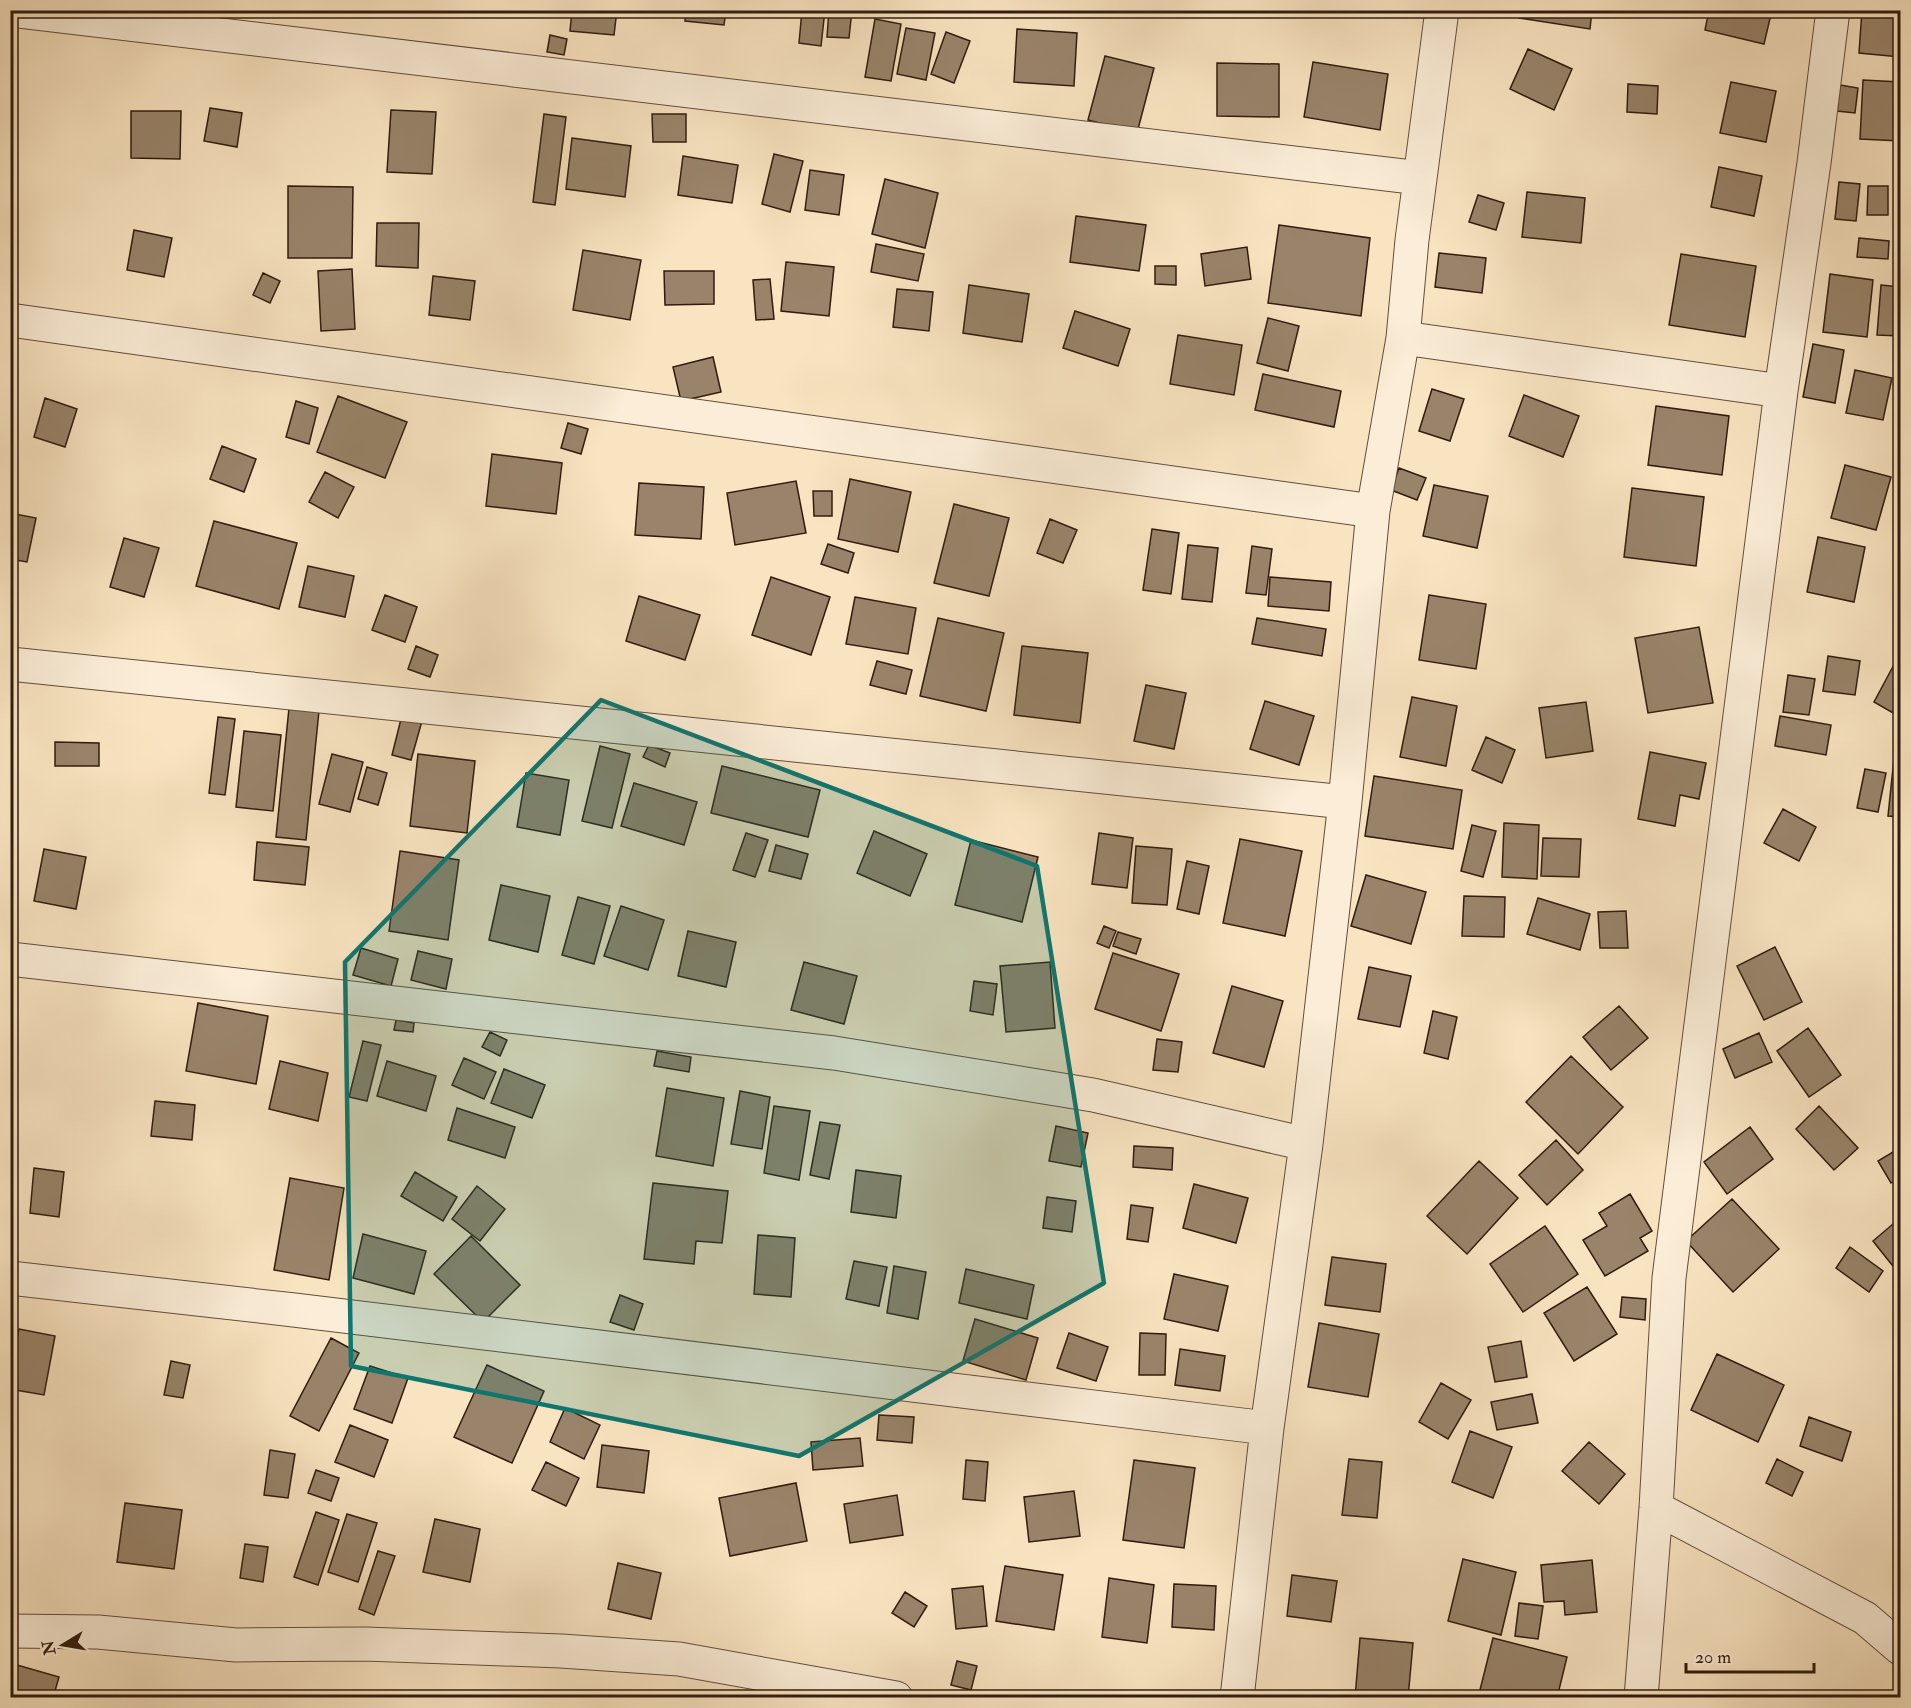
<svg xmlns="http://www.w3.org/2000/svg" width="1911" height="1708" font-family="'IM FELL Double Pica',serif">
	<style>
		.building { fill: #99846b; stroke: #301c0e; stroke-width: 1.5 }
		.lines { fill: none; stroke-linecap: round; stroke-linejoin: round }
		.minor-casing { stroke: #624e3b; stroke-width: 35 }
		.minor { stroke: #fbedd7; stroke-width: 33 }
		.marked { fill: #0f766e; fill-opacity: 0.2; stroke: #0f766e; stroke-width: 4.5; stroke-linejoin: round }
	</style>
	<rect width="100%" height="100%" fill="#f9e4c1"/>
	<filter id="stains"><feTurbulence type="fractalNoise" baseFrequency=".00333" numOctaves="4"/><feColorMatrix values="0 0 0 0 .2 0 0 0 0 .09 0 0 0 0 .02 0 0 0 .5 -.17"/></filter>
	<radialGradient id="worn" r=".72"><stop offset=".6" stop-color="#630" stop-opacity="0"/><stop offset="1" stop-color="#630" stop-opacity=".3"/></radialGradient>
	<path class="building" d="M572,10H617L614,35L570,31Z
		M686,10H726L724,25L685,21Z
		M735,10H756L755,15L735,12Z
		M802,10H825L821,46L799,43Z
		M829,10H852L849,38L827,37Z
		M1244,10H1272L1271,15Z
		M1520,10H1592L1590,29L1519,18Z
		M1709,10H1772L1764,44L1705,30Z
		M1862,10H1900V57L1859,53Z
		M875,19L901,24L891,81L865,77Z
		M906,28L935,33L926,80L897,74Z
		M1017,29L1077,33L1074,86L1014,82Z
		M946,32L970,41L954,83L931,74Z
		M550,35L567,39L564,55L547,52Z
		M1528,49L1572,69L1554,110L1510,89Z
		M1105,56L1154,68L1137,133L1088,120Z
		M1313,62L1388,74L1380,130L1304,117Z
		M1217,63L1279,64V117L1217,116Z
		M1863,80L1900,82V141L1860,139Z
		M1731,82L1776,91L1766,142L1720,133Z
		M1628,84L1658,86L1657,114L1627,112Z
		M1840,85L1858,88L1855,113L1837,111Z
		M210,108L242,113L237,147L204,141Z
		M391,110L436,112L432,174L387,172Z
		M131,111H181L180,159L131,158Z
		M544,114L566,117L555,205L533,202Z
		M652,114H686V142H653Z
		M572,138L631,146L625,197L566,189Z
		M774,154L803,161L790,212L762,204Z
		M683,156L738,165L732,203L678,195Z
		M1719,167L1762,176L1754,216L1711,207Z
		M810,170L844,175L839,215L805,210Z
		M885,179L938,193L925,248L872,234Z
		M1839,182L1860,184L1856,221L1835,219Z
		M288,186L353,187L352,258H288Z
		M1868,186H1888V215H1867Z
		M1527,192L1585,198L1581,243L1522,237Z
		M1478,195L1504,203L1496,230L1469,222Z
		M1076,216L1146,225L1139,271L1070,262Z
		M377,223H419L418,268L376,266Z
		M1279,225L1370,238L1361,316L1268,303Z
		M134,230L172,238L164,277L127,270Z
		M1859,238L1889,241L1888,259L1857,257Z
		M876,244L924,254L918,281L871,272Z
		M1247,247L1251,279L1205,286L1201,254Z
		M583,250L641,260L630,320L573,310Z
		M1439,253L1486,258L1482,293L1435,287Z
		M1681,254L1756,266L1745,337L1669,325Z
		M786,262L834,267L829,316L781,311Z
		M1155,266H1176V285L1155,284Z
		M352,269L355,329L321,331L318,271Z
		M664,271H714V304L665,305Z
		M263,273L280,281L270,303L253,295Z
		M1830,274L1873,280L1867,337L1823,332Z
		M433,276L475,281L470,320L429,315Z
		M770,279L774,319L756,320L753,280Z
		M969,285L1029,294L1022,342L963,333Z
		M1881,285L1900,287V336L1877,335Z
		M897,289L933,292L929,331L893,327Z
		M1075,311L1130,329L1118,366L1063,348Z
		M1268,318L1299,326L1288,371L1257,363Z
		M1178,335L1242,345L1234,395L1170,384Z
		M1813,344L1844,350L1835,403L1803,397Z
		M713,357L721,392L681,401L673,367Z
		M1855,370L1892,378L1883,420L1846,413Z
		M1263,374L1341,391L1334,427L1255,410Z
		M1432,389L1464,399L1450,441L1419,431Z
		M1524,395L1579,416L1563,457L1509,436Z
		M338,396L407,422L385,478L317,452Z
		M45,398L77,409L65,447L34,437Z
		M296,401L318,408L309,444L286,437Z
		M1656,406L1729,416L1722,475L1648,465Z
		M568,423L588,429L581,454L561,448Z
		M222,446L256,459L244,492L210,479Z
		M492,454L562,463L556,514L486,506Z
		M1845,465L1891,477L1876,530L1831,518Z
		M1399,468L1426,478L1417,500L1391,490Z
		M325,472L354,487L338,518L309,502Z
		M850,479L911,492L898,552L838,539Z
		M796,481L806,533L735,545L727,493Z
		M639,483L704,487L701,539L635,535Z
		M1434,485L1488,496L1477,548L1423,536Z
		M1632,488L1704,497L1696,566L1624,557Z
		M813,491H832V516H814Z
		M954,504L1009,518L989,596L934,583Z
		M10,513L36,518L27,562L10,559Z
		M1050,519L1077,530L1063,563L1037,553Z
		M214,521L297,543L279,609L196,586Z
		M1152,529L1179,533L1171,594L1143,590Z
		M1818,537L1865,547L1854,602L1807,592Z
		M124,538L159,548L144,597L110,587Z
		M828,544L854,553L848,573L821,564Z
		M1188,545L1218,548L1212,602L1182,599Z
		M1252,546L1272,549L1266,595L1246,593Z
		M308,566L354,576L345,617L299,607Z
		M771,577L830,597L811,655L752,635Z
		M1270,577L1331,582L1329,611L1268,606Z
		M385,595L417,607L405,642L372,630Z
		M1429,595L1486,604L1476,669L1419,660Z
		M639,596L700,615L685,660L626,641Z
		M855,597L916,608L908,654L846,644Z
		M938,618L1004,633L986,711L920,696Z
		M1257,618L1326,629L1322,656L1252,644Z
		M1699,627L1713,703L1648,713L1635,638Z
		M416,646L438,655L430,677L408,669Z
		M1022,646L1088,653L1080,723L1014,715Z
		M1828,656L1860,661L1855,695L1823,691Z
		M877,661L912,670L906,694L870,685Z
		M1896,661L1900,663V717L1874,702Z
		M1788,675L1815,679L1809,715L1783,712Z
		M1146,685L1186,693L1174,749L1134,741Z
		M1412,697L1457,706L1446,766L1400,757Z
		M1265,701L1314,716L1299,765L1250,749Z
		M1586,702L1593,751L1546,758L1539,708Z
		M289,708L319,711L306,840L276,837Z
		M402,715L422,721L411,760L392,755Z
		M1780,716L1831,725L1826,755L1775,746Z
		M218,717L235,719L225,795L209,793Z
		M244,731L281,735L273,811L236,807Z
		M1486,737L1515,750L1502,783L1472,770Z
		M55,742L99,743V766H55Z
		M649,745L670,753L665,767L643,757Z
		M600,746L630,754L612,828L582,821Z
		M1650,752L1706,763L1699,799L1680,795L1675,826L1638,819Z
		M332,754L363,762L350,812L319,804Z
		M418,754L475,761L467,833L410,826Z
		M1894,758L1900,759V817L1888,816Z
		M722,766L820,790L808,837L711,813Z
		M367,767L387,773L378,805L358,799Z
		M1865,769L1886,773L1878,812L1857,808Z
		M526,773L569,780L560,835L517,827Z
		M1374,776L1462,790L1453,849L1365,836Z
		M634,783L697,802L684,845L621,826Z
		M1783,809L1816,827L1799,861L1764,843Z
		M1504,823L1539,825L1537,879L1502,877Z
		M1472,825L1496,831L1483,877L1461,871Z
		M874,831L927,854L910,896L857,873Z
		M746,833L768,840L755,877L733,870Z
		M1099,833L1133,838L1127,888L1092,884Z
		M1543,838L1581,839L1579,877L1541,876Z
		M1240,839L1302,851L1285,936L1223,923Z
		M971,840L1038,857L1022,922L955,905Z
		M257,842L309,847L305,885L254,880Z
		M776,845L808,854L801,879L769,871Z
		M1136,846L1172,849L1167,905L1132,903Z
		M44,849L86,857L76,909L34,901Z
		M400,851L459,860L448,940L389,931Z
		M1187,861L1209,866L1199,914L1177,909Z
		M1366,875L1426,892L1411,944L1351,926Z
		M501,885L550,896L538,952L489,940Z
		M1464,896L1505,897L1504,937L1462,936Z
		M578,897L610,906L594,964L562,955Z
		M1538,898L1590,914L1580,950L1527,934Z
		M621,906L664,920L648,970L604,956Z
		M1626,911L1628,948H1600L1598,912Z
		M1104,926L1116,931L1109,948L1097,943Z
		M688,931L736,942L726,987L678,976Z
		M1118,932L1141,939L1136,954L1113,946Z
		M1775,947L1802,1002L1764,1020L1737,966Z
		M361,948L398,959L391,986L353,975Z
		M418,951L452,959L446,989L411,980Z
		M1113,953L1179,974L1161,1031L1095,1009Z
		M804,962L857,976L844,1024L791,1010Z
		M1050,962L1055,1028L1006,1032L1000,966Z
		M1369,967L1411,976L1400,1027L1358,1019Z
		M974,981L997,984L993,1015L970,1011Z
		M1232,986L1283,1001L1264,1067L1213,1053Z
		M198,1003L268,1016L256,1084L186,1071Z
		M1619,1006L1648,1038L1611,1070L1583,1037Z
		M1433,1011L1457,1017L1448,1059L1424,1053Z
		M396,1020L414,1023L413,1032L394,1030Z
		M1808,1028L1841,1075L1809,1097L1777,1051Z
		M490,1032L507,1040L500,1056L482,1047Z
		M1759,1033L1772,1062L1735,1078L1723,1049Z
		M1157,1039L1182,1042L1178,1072L1153,1070Z
		M363,1041L381,1045L367,1101L349,1097Z
		M657,1051L691,1057L689,1072L654,1066Z
		M1571,1056L1623,1107L1578,1154L1526,1102Z
		M464,1058L496,1072L484,1099L452,1085Z
		M280,1061L328,1073L318,1121L269,1109Z
		M387,1061L436,1076L426,1111L377,1096Z
		M504,1069L545,1085L532,1118L491,1103Z
		M667,1088L724,1098L713,1166L656,1156Z
		M740,1091L770,1097L762,1149L731,1144Z
		M155,1101L195,1105L192,1140L151,1136Z
		M774,1106L810,1111L799,1180L764,1173Z
		M1819,1106L1858,1148L1834,1170L1796,1129Z
		M457,1108L515,1127L505,1158L448,1140Z
		M820,1122L840,1125L829,1179L810,1175Z
		M1056,1126L1088,1133L1081,1167L1049,1161Z
		M1750,1127L1773,1159L1727,1194L1704,1162Z
		M1556,1140L1583,1170L1547,1205L1519,1175Z
		M1134,1146L1173,1148L1172,1170L1133,1167Z
		M1898,1149L1900,1153V1177L1891,1183L1878,1161Z
		M1479,1161L1518,1198L1467,1254L1427,1216Z
		M34,1168L64,1172L59,1217L30,1213Z
		M856,1170L901,1176L896,1218L851,1212Z
		M415,1172L457,1197L443,1221L401,1196Z
		M290,1178L344,1188L329,1280L274,1270Z
		M653,1183L728,1191L722,1243L696,1241L694,1264L644,1259Z
		M1194,1184L1248,1198L1236,1243L1183,1228Z
		M477,1186L505,1209L480,1241L452,1219Z
		M1630,1194L1652,1231L1640,1238L1648,1251L1605,1276L1583,1240L1607,1226L1599,1213Z
		M1047,1197L1076,1201L1072,1232L1043,1228Z
		M1732,1199L1779,1249L1733,1292L1686,1241Z
		M1131,1205L1153,1208L1148,1242L1127,1239Z
		M1900,1218V1275L1873,1241Z
		M1545,1226L1578,1274L1523,1312L1490,1264Z
		M363,1234L426,1251L414,1294L353,1278Z
		M758,1235L795,1238L791,1297L754,1294Z
		M471,1236L520,1285L483,1322L434,1274Z
		M1850,1247L1883,1271L1869,1292L1836,1268Z
		M1332,1257L1386,1264L1380,1312L1325,1305Z
		M854,1261L887,1267L879,1306L846,1299Z
		M894,1266L926,1272L918,1319L887,1313Z
		M966,1269L1034,1285L1027,1319L959,1303Z
		M1174,1274L1228,1286L1218,1331L1164,1319Z
		M1587,1287L1617,1334L1574,1361L1544,1313Z
		M620,1295L643,1304L634,1330L610,1322Z
		M1622,1297L1646,1299L1645,1320L1620,1317Z
		M975,1319L1038,1338L1026,1380L963,1361Z
		M1319,1323L1379,1334L1368,1397L1308,1387Z
		M19,1329L55,1336L44,1395L10,1389V1375Z
		M1069,1333L1108,1347L1096,1381L1057,1368Z
		M1140,1333L1166,1334L1165,1375H1139Z
		M331,1338L359,1353L319,1431L290,1416Z
		M1521,1341L1527,1377L1495,1382L1488,1347Z
		M1180,1349L1225,1356L1220,1391L1175,1385Z
		M1717,1354L1784,1385L1758,1442L1691,1410Z
		M171,1361L190,1365L183,1398L164,1395Z
		M487,1365L544,1391L512,1463L454,1437Z
		M370,1366L408,1378L392,1423L354,1409Z
		M1441,1383L1471,1400L1448,1439L1419,1422Z
		M1532,1394L1538,1423L1497,1430L1491,1402Z
		M565,1408L600,1425L584,1459L550,1442Z
		M879,1415L914,1417L912,1443L877,1440Z
		M1809,1417L1851,1432L1842,1461L1800,1446Z
		M350,1425L388,1440L374,1477L335,1462Z
		M1470,1431L1512,1447L1493,1498L1452,1482Z
		M860,1438L863,1466L813,1470L811,1442Z
		M1589,1442L1625,1474L1599,1504L1562,1471Z
		M602,1445L649,1451L644,1493L597,1487Z
		M270,1450L295,1454L288,1498L264,1495Z
		M1349,1459L1382,1462L1377,1518L1342,1515Z
		M1777,1459L1803,1472L1792,1496L1766,1483Z
		M966,1460L988,1462L985,1501L963,1499Z
		M1134,1460L1195,1468L1184,1548L1123,1540Z
		M546,1462L579,1478L566,1506L532,1490Z
		M316,1470L339,1478L331,1501L308,1493Z
		M796,1483L807,1541L730,1556L719,1498Z
		M1074,1491L1080,1536L1029,1542L1024,1497Z
		M897,1495L903,1535L850,1543L844,1504Z
		M125,1503L182,1510L174,1569L117,1562Z
		M316,1512L339,1520L318,1585L294,1577Z
		M347,1514L377,1523L358,1582L328,1572Z
		M435,1519L480,1529L470,1582L423,1572Z
		M245,1544L268,1547L263,1582L240,1578Z
		M378,1551L395,1556L374,1615L359,1609Z
		M1463,1559L1516,1572L1501,1635L1448,1621Z
		M1592,1560L1597,1612L1565,1615L1564,1601L1544,1602L1541,1565Z
		M618,1563L661,1573L651,1619L608,1609Z
		M1005,1566L1063,1575L1054,1630L996,1621Z
		M1292,1575L1337,1581L1331,1622L1287,1616Z
		M1109,1578L1154,1585L1147,1643L1102,1637Z
		M1174,1584L1216,1586L1214,1630L1172,1627Z
		M983,1586L987,1626L956,1629L952,1589Z
		M905,1592L927,1606L914,1627L892,1613Z
		M1519,1603L1543,1606L1538,1639L1515,1636Z
		M1360,1638L1413,1643L1408,1698H1355Z
		M1493,1638L1567,1657L1557,1698H1478Z
		M957,1661L977,1666L971,1690L951,1685Z
		M10,1663L59,1677L53,1698H10Z"/>
	<g class="lines">
		<defs>
			<path id="minor" d="M11,10L1420,178
				M10,320L1373,511
				M1403,338L1781,391
				M10,664L1345,802
				M10,959L834,1053L1093,1095L1306,1144
				M10,1278L294,1310L1267,1428
				M1656,1508L1865,1618L1900,1648
				M10,1631L98,1632L236,1645L365,1644L561,1651L679,1659L896,1698
				M1237,1698L1267,1428L1306,1144L1345,802L1373,511L1403,338L1412,240L1442,10
				M1641,1698L1656,1508L1669,1278L1781,391L1814,163L1833,10"/>
		</defs>
		<use href="#minor" class="minor-casing"/>
		<use href="#minor" class="minor"/>
	</g>
	<path class="marked" d="M601,700L1037,866L1104,1283L799,1456L351,1366L345,962Z"/>
	<rect width="1911" height="1708" fill="none" stroke="#f9e4c1" stroke-width="36"/>
	<rect x="12" y="12" width="1887" height="1684" fill="none" stroke="#301c0e" stroke-width="3"/>
	<rect x="18" y="18" width="1875" height="1672" fill="none" stroke="#301c0e" stroke-width="1.5"/>
	<g transform="translate(63 1645) rotate(259)" stroke="#fbedd7" stroke-width="4.5" paint-order="stroke">
	<path d="M0-4.5L10 22L0 15L-10 22Z" fill="#301c0e"/>
	<text y="-9" font-size="16" font-weight="bold" text-anchor="middle" fill="#301c0e">N</text>
	</g>
	<path d="M1686 1663v9h128v-9" fill="none" stroke="#301c0e" stroke-width="3"/>
	<text x="1695" y="1663" font-size="18" fill="#301c0e" stroke="#fbedd7" stroke-width="4.5" paint-order="stroke">20 m</text>
	<rect width="100%" height="100%" filter="url(#stains)"/>
	<rect width="100%" height="100%" fill="url(#worn)"/>
</svg>
